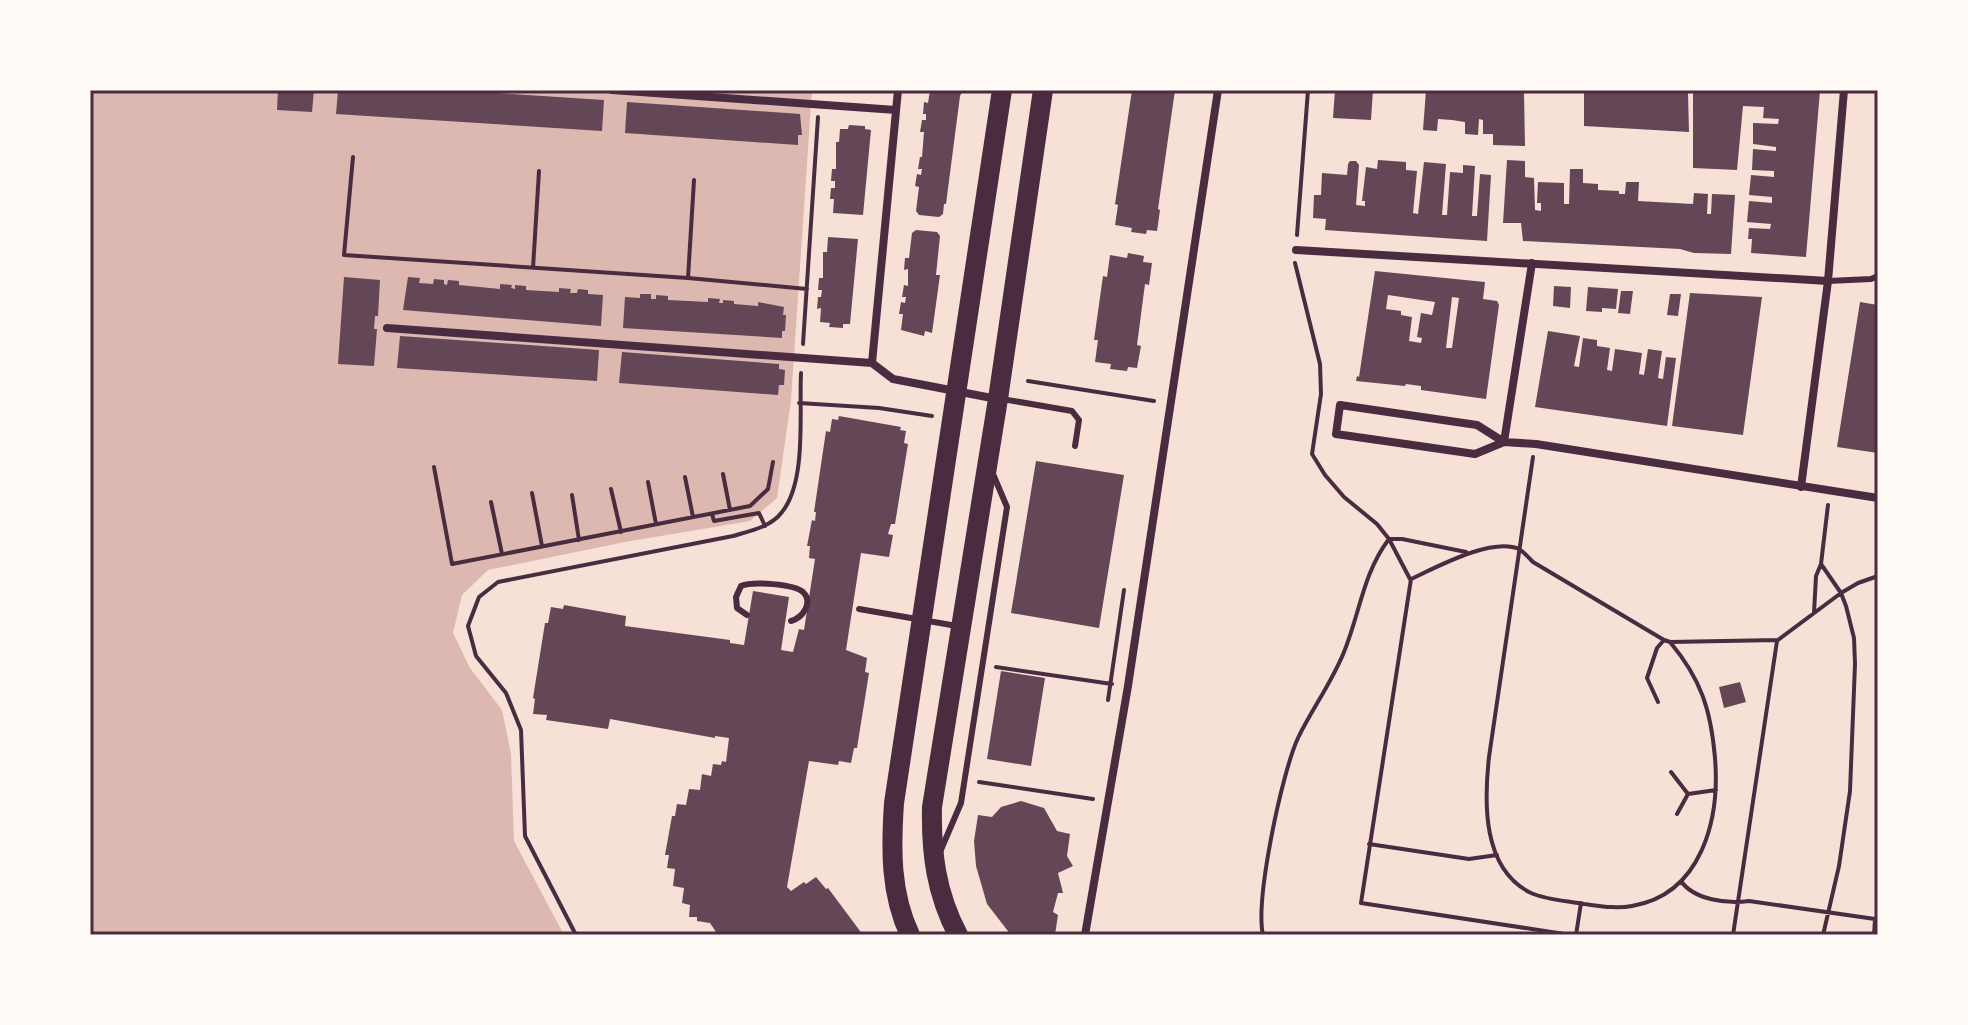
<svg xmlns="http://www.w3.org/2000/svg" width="1968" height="1025" font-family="Signika,sans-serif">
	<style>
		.water { fill: #dcb8b0 }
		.building { fill: #644757; fill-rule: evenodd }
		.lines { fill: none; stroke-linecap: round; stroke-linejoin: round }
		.path { stroke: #4a2c40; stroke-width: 4 }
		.service { stroke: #4a2c40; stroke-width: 6 }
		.minor { stroke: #4a2c40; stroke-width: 8 }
		.primary { stroke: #4a2c40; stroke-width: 20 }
		.neatline { fill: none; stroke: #4a2c40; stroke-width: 3 }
	</style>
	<rect width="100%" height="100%" fill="#f7e1d7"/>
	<path class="water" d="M90,90H812L791,400L777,498L750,521L625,542L488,570L462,595L453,633L470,668L502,710L511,754L514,841L564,935H90Z"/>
	<path class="building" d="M278,90H314L312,112L277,110Z
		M338,90H451L604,100L602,131L336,114Z
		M930,90H963L960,96L946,204H944L943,214L939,217L919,215L916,211L919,187L915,186L917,174L921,175L922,169H918L920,157H922L924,132H920L922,120H926V114H923L924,102L928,103Z
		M1132,90H1175L1158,209L1160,210L1157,231L1147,230L1146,234L1131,232L1132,228L1115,225L1118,205L1115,204Z
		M1335,90H1373L1371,120L1333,118Z
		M1426,90H1494L1524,93L1525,146L1493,145V134H1483V120L1479,119L1478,135L1465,134V122L1452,120L1438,119L1437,131L1423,130Z
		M1584,90L1688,93L1689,132L1584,126Z
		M1693,90L1820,91L1806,257L1751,253L1752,239H1748L1749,228L1770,229L1771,224L1747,222L1749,201L1772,203V197L1749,195L1751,175L1774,177V171L1752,170L1753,149L1776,151V147L1753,144V123L1778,124L1779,119L1763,118L1764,107L1743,106L1737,170L1693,168Z
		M627,102L800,114L802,135H798V145L625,133Z
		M849,125L865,126V129L871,130L863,215L833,213L834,199H830L831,188H835V181H831L832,169H836V142H839L840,129H848Z
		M1378,160L1406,162V170L1417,171L1413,213L1418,214L1424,162L1446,164L1442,215H1447L1450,172L1463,173V165L1475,166L1472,216H1477L1480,174L1491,175L1487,241L1325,230L1326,219L1313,218L1314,195H1321L1322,173L1347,175L1348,164L1350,161H1356L1359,165L1356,205L1365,206V201H1362L1366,167L1377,169Z
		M1507,160L1525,161V177L1534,178L1535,210L1541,211V203H1537L1538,182L1564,183V204H1569L1570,169H1583V183L1598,184V190L1619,191V194H1625L1626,182H1639L1638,201L1693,204L1694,193L1708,194L1707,214H1711L1712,194L1735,195L1731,254L1694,253L1680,249L1523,241L1521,223H1503Z
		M916,230L937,232L940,236L936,275H940L932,333L925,331L924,336L901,330L903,314H899L901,302L905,303L906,297H902L904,285L908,286V269L904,270L905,258H909L912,233Z
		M828,237L858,239L850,324H843V328L829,327L830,323L820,322L821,308L817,309L818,297H821L822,290H818L819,278H823V252H827Z
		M1128,253L1144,256L1143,262L1152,263L1149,285L1145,284L1137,345L1141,346L1137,368L1128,367L1127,371L1110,369L1111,364L1095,362L1098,340H1094L1103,276L1107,277L1110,255L1127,258Z
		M1375,271L1485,282L1483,299L1497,301L1499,305L1486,399L1421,390V386L1406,384L1405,386L1356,381L1357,376L1359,377ZM1388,295L1435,302L1432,315L1421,313L1417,337L1422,338L1421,343L1409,341L1412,317L1401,315V311L1386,309ZM1452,297L1459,298L1452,348H1446Z
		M344,277L380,280L378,316H375L374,329H377L374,366L338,364Z
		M408,277L420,278L419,283L433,284L434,279L444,280V284L447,285L448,280L459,281V285L500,289V284L512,285L511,288L515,289V285L526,286V290L559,292V288L571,289L570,293H577L578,289L588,290V294L603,295L601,326L403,310Z
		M1554,286L1571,287L1570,308L1553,306Z
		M1588,287L1618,289L1616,309L1602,308V312L1586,311Z
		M1621,291H1633L1630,314L1618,313Z
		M1690,293L1762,297L1743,435L1672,426Z
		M640,294H651V299H656V295L668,296V300L708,302V298L720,299L719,303H723V300L734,301V304L758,306V302L784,307L783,315H786L785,331H782V338L623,328L625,297L640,298Z
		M1670,294H1681L1678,316L1667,315Z
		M1860,302L1878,305V453L1837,447Z
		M1548,331L1580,336L1574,366L1579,367L1583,338L1597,340V346L1610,348L1607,370L1612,371L1615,349L1642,353L1639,374L1644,375L1648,349L1662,351L1658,378L1663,379L1666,357L1676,358L1667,426L1535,407Z
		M400,336L599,350L597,381L397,368Z
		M622,352L779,364V369L785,370L784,385H779L778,395L619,383Z
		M839,416L901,427L900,430L906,431L904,443L908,444L895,524H891L888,534L893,535L889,557L861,553L846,650L867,658L865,672L869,673L857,748H854L851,763L839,761L838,765L809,761L787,887L791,891L804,882L806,884L816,877L826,889L828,888L863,935H718L710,923L697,921V917H689L690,905L682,903L684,888L673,886L675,869L667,868L669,855H665L672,816H675L677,804L686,805L689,789L700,790L702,774L711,776L713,764L721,765L722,761L726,762L729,738L715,736V738L610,719L608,729L546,720L547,715L533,714L535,699L533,698L545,623H548L551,607L563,609L564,605L626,616L625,626L730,640V643L744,645L753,591L789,597L781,650L793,652L799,629L804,630L815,559L809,558L810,546H807L812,520L815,521L816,512H814L826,431L830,432L832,419L838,420Z
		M1036,461L1124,475L1099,628L1011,613Z
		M1001,671L1045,678L1031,766L987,759Z
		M1740,682L1746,702L1724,708L1719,687Z
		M1021,801L1044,808L1057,831L1070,834L1067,856L1073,866L1058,873L1063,893H1058L1053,912L1058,915L1055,935H1011L987,904L976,866L974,841L978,815L992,817L1001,807Z"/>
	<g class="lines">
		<path class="path" d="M353,157L344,255L688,278L807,289
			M1297,235L1308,90
			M1295,263L1320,364L1321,394L1312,454L1325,475L1344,497L1377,524L1389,539L1410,579
			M533,268L539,171
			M688,278L694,180
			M803,344L818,117
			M1028,381L1154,401
			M799,403L879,408L932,416
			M1533,457L1489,757C1484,802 1482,869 1531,893C1547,900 1567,901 1584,904C1600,906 1616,909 1632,906C1702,894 1720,819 1715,758C1711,710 1701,679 1670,642
			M434,467L452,564L750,506L768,489L773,462
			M723,474L730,510
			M685,477L693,517
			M648,482L656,524
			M611,489L621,532
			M532,493L542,546
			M572,495L579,540
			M491,502L502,554
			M712,514L714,521L759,513L765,526
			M1389,539H1402L1466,552
			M1814,613L1816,576L1821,564
			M996,667L1112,684
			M1108,700L1124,590
			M1658,702L1647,678L1657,648L1664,640
			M1671,772L1688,794
			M979,782L1093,799
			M1677,814L1688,794L1716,790
			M1369,844L1469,859L1497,855
			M1681,881C1694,900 1727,904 1749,901L1875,919L1874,935
			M576,935L525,836L521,730L506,693L476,656L468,626L479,597L498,582L733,536C750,531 771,527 782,512C807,481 799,411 801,373
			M1263,935C1255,900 1282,772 1298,738C1312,709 1332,682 1344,652C1360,613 1363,573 1389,539
			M1571,935L1361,903L1411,579C1435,568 1491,537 1519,549C1524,552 1529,558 1533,562L1664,640L1670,642L1778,640L1841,593L1858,583L1878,576
			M1576,935L1581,903
			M1733,935L1777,641
			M1823,935L1839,866L1850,791L1855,664L1854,638L1846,606L1841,593L1821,564L1828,505"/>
		<path class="service" d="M1828,281L1871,279L1878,276
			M1002,399L1072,411L1079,420L1075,446
			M859,609L957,626
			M747,615L737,608L736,597L741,586C752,581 794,584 803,592C814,603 802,618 791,621
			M940,852L961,803L1007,507L993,474"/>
		<path class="minor" d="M612,90L896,110
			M898,90L872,363L893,379L997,399
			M1296,250L1828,281
			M387,328L872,363
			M1504,442L1477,425L1340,405L1336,434L1475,454L1504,442L1536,444L1878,498
			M1504,442L1532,263
			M1801,487L1828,281L1844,90
			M1085,935L1128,686L1218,90"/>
		<path class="primary" d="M910,935C890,893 891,848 894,803L1002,90
			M958,935C936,893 931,853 932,807L998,399L1043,90"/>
	</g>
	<rect width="1968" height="1025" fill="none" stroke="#fffaf5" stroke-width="184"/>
	<rect x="92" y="92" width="1784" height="841" class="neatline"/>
</svg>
